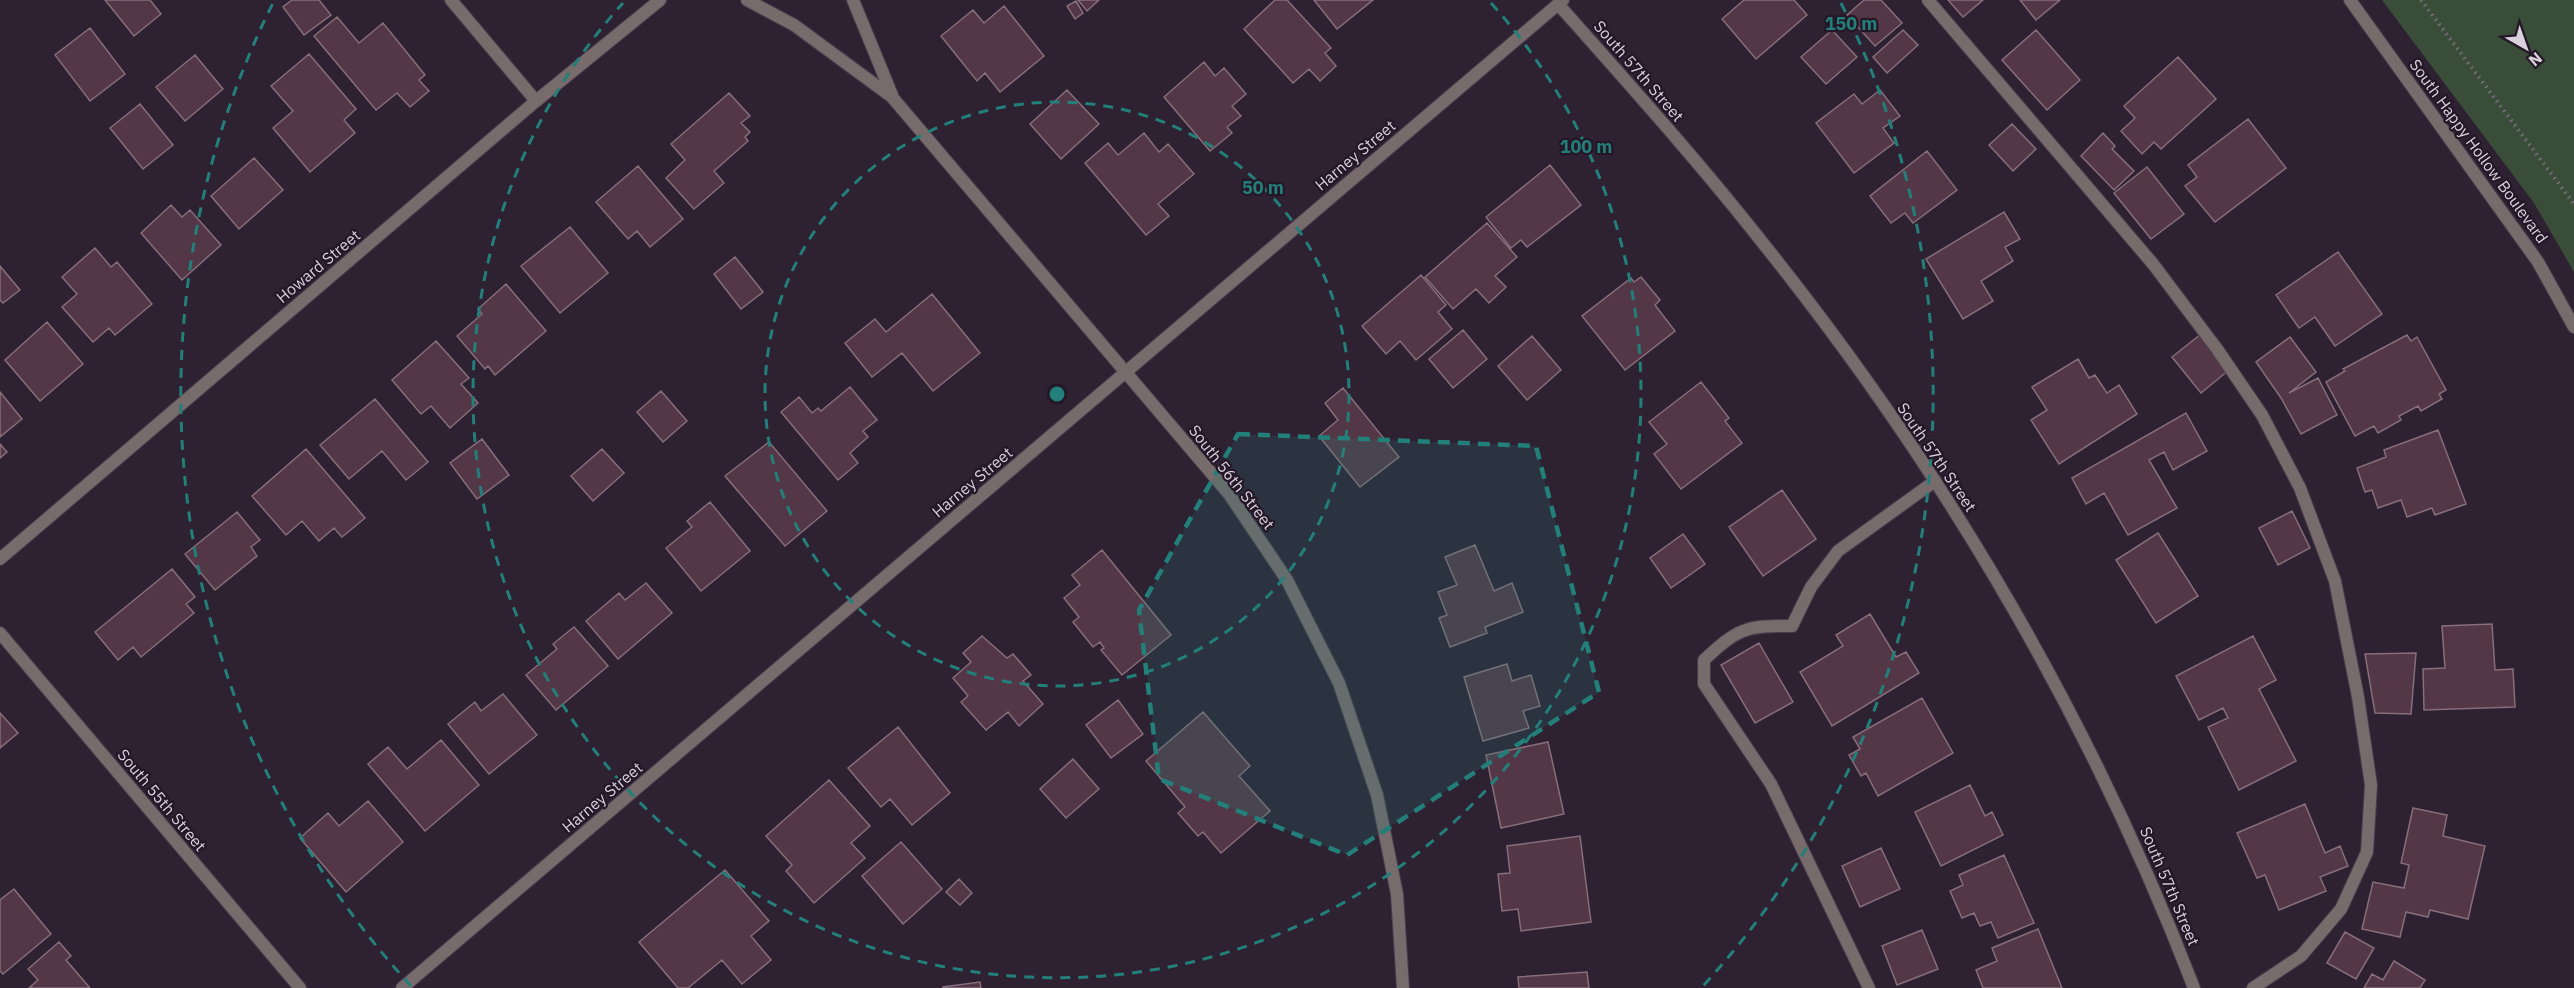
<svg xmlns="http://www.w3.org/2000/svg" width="2574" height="988" font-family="'IBM Plex Sans',sans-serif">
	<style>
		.green { fill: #3a4d39 }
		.building { fill: #533746; stroke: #866e7a; stroke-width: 1.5 }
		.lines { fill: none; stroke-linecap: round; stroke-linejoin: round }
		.service-casing { stroke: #493d4d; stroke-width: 14 }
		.minor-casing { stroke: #493d4d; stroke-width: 14 }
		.tertiary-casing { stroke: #493d4d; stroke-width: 14 }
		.path { stroke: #7b707e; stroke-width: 4; stroke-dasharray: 1.5 4.5; stroke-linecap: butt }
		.service { stroke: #776b6b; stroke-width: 12 }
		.minor { stroke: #776b6b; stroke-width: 12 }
		.tertiary { stroke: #776b6b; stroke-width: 12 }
		.marked { fill: #237f79; fill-opacity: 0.2; stroke: #237f79; stroke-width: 4.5; stroke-dasharray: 12 8; stroke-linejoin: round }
		.ring { fill: none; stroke: #237f79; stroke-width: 3; stroke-dasharray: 10 8 }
		.labels { text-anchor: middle; stroke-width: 4.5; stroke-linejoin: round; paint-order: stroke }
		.street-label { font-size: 16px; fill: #d9d1dc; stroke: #241828 }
		.centre { fill: #237f79; stroke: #241828; stroke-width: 3 }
		.ring-label { font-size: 18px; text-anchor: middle; font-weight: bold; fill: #237f79; stroke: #241828; stroke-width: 4.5; stroke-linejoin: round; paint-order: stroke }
	</style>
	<rect width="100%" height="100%" fill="#2e2132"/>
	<path class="green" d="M2382,0H2574V272L2534,203Z"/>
	<path class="building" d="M105,0H150L161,14L134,36Z
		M292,0H319L331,15L304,35L283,7Z
		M1078,0H1099L1087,11Z
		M1275,0H1287L1331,48L1325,53L1336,66L1320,81L1309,69L1293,83L1244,29Z
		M1314,0H1373L1337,29Z
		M1744,0H1794L1807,15L1756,59L1722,19Z
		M1864,0H1881L1902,23L1875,46L1847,15Z
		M1948,0H1983L1963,17Z
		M2020,0H2060L2036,20Z
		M1076,1L1083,13L1075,19L1067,6Z
		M1004,6L1044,56L1000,92L985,73L977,81L941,36L973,10L984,23Z
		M337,17L359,43L383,23L425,75L419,80L429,91L410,107L397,93L376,110L314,36Z
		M90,28L125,74L90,101L55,55Z
		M1832,30L1857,57L1826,84L1801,57Z
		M1903,30L1918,45L1887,73L1873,57Z
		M2036,30L2080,80L2047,110L2002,60Z
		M309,54L356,109L344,120L355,133L310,172L273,128L293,111L271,86Z
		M195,55L223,89L185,121L156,87Z
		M2178,57L2216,99L2161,149L2154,142L2142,154L2121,131L2135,118L2124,106Z
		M1204,62L1215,76L1224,68L1246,94L1232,106L1241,116L1227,127L1232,133L1210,151L1164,97Z
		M1067,90L1099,124L1061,159L1030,124Z
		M1880,90L1900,116L1883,128L1894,143L1854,173L1816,123L1854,94L1862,104Z
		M729,93L750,116L741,123L750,132L745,137L748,141L714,171L724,183L694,209L666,178L685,160L671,144Z
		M140,104L173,145L143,169L110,128Z
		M2248,119L2286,168L2215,222L2185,186L2197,177L2188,165Z
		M2012,124L2036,149L2013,171L1989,145Z
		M1144,133L1159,152L1168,144L1194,174L1158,204L1169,216L1146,235L1085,163L1108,143L1118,155Z
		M2103,133L2115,146L2112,149L2134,171L2114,190L2081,156Z
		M1927,151L1957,190L1913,223L1905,213L1891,223L1870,196Z
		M254,158L283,190L239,229L211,196Z
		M1550,165L1581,205L1527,247L1521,240L1511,248L1486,217Z
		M638,166L683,219L650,247L637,231L628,239L596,202Z
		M2147,167L2184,214L2151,239L2114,193Z
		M171,205L182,217L190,210L221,245L182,280L141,233Z
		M2004,212L2020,239L2005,247L2013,261L1981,281L1993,301L1963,319L1926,259Z
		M1487,223L1517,257L1495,276L1506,287L1489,303L1476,289L1453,309L1425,277Z
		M570,227L608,273L560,313L521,266Z
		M95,248L111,267L117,262L152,304L115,335L109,328L93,342L62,307L77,294L62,277Z
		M2338,252L2382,314L2335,346L2315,317L2299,328L2276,295Z
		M735,257L763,292L741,309L714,274Z
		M0,266L20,290L3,303L0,300Z
		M1421,275L1446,305L1438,312L1452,329L1416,360L1400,341L1386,354L1362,326Z
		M1641,277L1660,300L1655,305L1675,331L1625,370L1582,316L1631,278L1634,282Z
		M506,284L546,331L495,375L488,366L485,369L457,336L482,314L478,309Z
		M932,294L980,353L933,391L902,353L872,377L845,343L875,319L886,332Z
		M47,322L83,364L40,401L5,360Z
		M1463,330L1487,359L1453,388L1429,359Z
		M2201,334L2229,370L2201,393L2172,357Z
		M2407,335L2411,341L2417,337L2446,390L2439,394L2442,399L2421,411L2418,406L2399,416L2401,420L2378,433L2374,426L2355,436L2326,382L2345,371L2343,369Z
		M1532,336L1561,370L1527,400L1498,366Z
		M2290,337L2316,372L2289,393L2318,378L2337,415L2301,434L2281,398L2256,362Z
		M436,341L469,378L461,384L478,403L450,428L431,406L421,414L392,380Z
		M2078,359L2089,378L2095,375L2107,393L2119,385L2137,414L2059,464L2031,420L2047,410L2032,387Z
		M1701,382L1729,418L1725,421L1742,443L1681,489L1654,454L1667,444L1649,422Z
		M850,387L877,420L863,431L868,437L850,453L858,463L838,480L781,412L799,397L812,413L818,408L821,411Z
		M1343,388L1399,457L1360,487L1319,436L1338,420L1325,403Z
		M661,391L687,421L663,442L637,412Z
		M0,392L22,419L0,437Z
		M375,399L428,462L406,480L382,451L349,479L320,445Z
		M2186,413L2207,451L2173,470L2164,452L2149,460L2177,508L2128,535L2104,493L2086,504L2072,478Z
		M2438,430L2466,504L2435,515L2432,508L2407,517L2401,500L2378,508L2372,490L2365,492L2357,468L2386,457L2384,450Z
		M482,439L509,475L477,499L450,463Z
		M769,442L827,511L785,546L725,476Z
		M0,444L7,452L0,458Z
		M306,449L365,518L342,537L334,528L319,541L302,521L286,535L252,496Z
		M602,449L624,473L593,501L571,476Z
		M1782,490L1816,539L1763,576L1729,527Z
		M710,502L750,551L701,591L666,548L692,527L687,521Z
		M2292,511L2310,548L2278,565L2259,528Z
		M237,512L260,540L251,547L257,556L215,590L185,554Z
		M2158,533L2198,596L2156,623L2116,560Z
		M1683,534L1705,564L1671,588L1650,558Z
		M1475,545L1494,591L1512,583L1523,612L1485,627L1487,633L1450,647L1439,618L1447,615L1438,592L1457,585L1445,557Z
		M1102,550L1171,635L1122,675L1101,650L1104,648L1100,642L1093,647L1073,622L1079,617L1064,598L1080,585L1072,575Z
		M172,569L195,597L186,604L194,613L141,657L133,647L118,660L95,632Z
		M646,583L672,613L618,659L586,621L619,593L625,600Z
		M1870,614L1896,657L1906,652L1919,673L1832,726L1800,672L1843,646L1836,635Z
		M2492,624L2495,670L2513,669L2515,707L2424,710L2423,669L2445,668L2442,626Z
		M574,627L608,666L556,710L526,675L557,649L553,644Z
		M982,636L1007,658L1013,654L1031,675L1023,681L1043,704L1019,726L1008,712L986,730L961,702L968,696L953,678L971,662L963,653Z
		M2253,636L2276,680L2259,689L2296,761L2239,790L2208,727L2228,718L2223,708L2199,720L2176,676Z
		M1759,643L1793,702L1755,723L1721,665Z
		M2416,653L2411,714L2375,713L2365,654Z
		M1507,664L1512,681L1531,675L1540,706L1523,711L1529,728L1483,741L1464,677Z
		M503,694L537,735L489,774L448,724L475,702L481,711Z
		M1922,698L1953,753L1878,796L1866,773L1861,776L1849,755L1860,749L1853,737Z
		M1118,700L1143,734L1111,758L1086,725Z
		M1203,712L1250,766L1239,776L1270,811L1221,853L1203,832L1198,836L1178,813L1185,807L1146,761Z
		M0,713L18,733L0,748Z
		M898,727L950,793L912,825L890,799L881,807L848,768Z
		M441,740L479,785L425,831L368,764L388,747L407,769Z
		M1548,742L1564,814L1501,828L1486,755Z
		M1073,759L1099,789L1066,818L1040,789Z
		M829,780L870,826L851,843L865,858L814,903L786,871L792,865L766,836Z
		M1970,785L1985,816L1992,812L2003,835L1941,866L1915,812Z
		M368,801L403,842L346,892L300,838L328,813L339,826Z
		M2305,804L2325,853L2340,846L2348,866L2320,877L2326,891L2279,910L2265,875L2257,878L2237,833Z
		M2413,808L2447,815L2443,836L2485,846L2468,919L2430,910L2428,917L2406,912L2400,937L2362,929L2373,882L2404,888L2409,865L2401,863Z
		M1580,836L1591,922L1521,931L1518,909L1502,911L1498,874L1510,873L1507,846Z
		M901,842L942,889L903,924L862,876Z
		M1881,848L1900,889L1860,907L1842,866Z
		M2004,855L2034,923L1998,938L1991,922L1980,926L1974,913L1962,918L1950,891L1963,885L1959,875Z
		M725,870L769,921L751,936L771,960L742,984L722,960L688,988H678L639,942Z
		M959,879L972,893L960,905L946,892Z
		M14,889L51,934L3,974L0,971V900Z
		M2038,929L2062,988H1983L1976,970L1997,961L1992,948Z
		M1922,930L1938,969L1897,985L1882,946Z
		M2345,932L2374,948L2356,979L2327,963Z
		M59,942L71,956L66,960L90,988H29L38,980L28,969Z
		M2394,961L2425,980L2420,988H2364L2372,974L2383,980Z
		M1587,972L1589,988H1519L1518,977Z
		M980,982L981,988H943V987Z"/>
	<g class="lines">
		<defs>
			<path id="service" d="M1928,0L2153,264L2217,349L2262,415L2300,488L2335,581L2358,697L2371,785L2367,852L2341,909L2301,956L2253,988
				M1869,988L1771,784L1704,684V660C1737,629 1746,625 1792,626L1811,587L1838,551L1935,481"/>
			<path id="minor" d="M451,0L536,101
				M747,0L794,25L892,97L1229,494L1287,580L1339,683L1377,795L1397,894L1403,988
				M853,0L892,95
				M1558,4C1629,84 1700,163 1766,247C1945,471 2091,720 2194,988
				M0,559L536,101L660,0
				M0,633L300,988
				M402,988L1563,0"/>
			<path id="tertiary" d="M2350,0L2538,262L2574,327"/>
		</defs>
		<use href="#service" class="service-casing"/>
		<use href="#minor" class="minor-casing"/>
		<use href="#tertiary" class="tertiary-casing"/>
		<path class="path" d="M2421,0L2574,204"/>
		<use href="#service" class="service"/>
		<use href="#minor" class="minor"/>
		<use href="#tertiary" class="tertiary"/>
	</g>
	<path class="marked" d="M1238,434L1536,446L1599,692L1347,855L1159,779L1139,610Z"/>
	<g class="ring">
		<circle cx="1057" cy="394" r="292"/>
		<path d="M1491 3A584 584 0 1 1 623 3"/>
		<path d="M411 986A876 876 0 0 1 273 3M1841 3A876 876 0 0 1 1703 986"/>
	</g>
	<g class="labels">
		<g class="street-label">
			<text transform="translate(1639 71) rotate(49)" y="6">South 57th Street</text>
			<text transform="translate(2479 151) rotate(54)" y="6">South Happy Hollow Boulevard</text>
			<text transform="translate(1355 155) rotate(-40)" y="6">Harney Street</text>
			<text transform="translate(318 266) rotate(-40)" y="6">Howard Street</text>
			<text transform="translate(1937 457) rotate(56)" y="6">South 57th Street</text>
			<text transform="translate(1232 477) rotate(52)" y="6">South 56th Street</text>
			<text transform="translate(972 482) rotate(-40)" y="6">Harney Street</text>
			<text transform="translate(602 797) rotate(-40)" y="6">Harney Street</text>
			<text transform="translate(162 800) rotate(50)" y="6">South 55th Street</text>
			<text transform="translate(2170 886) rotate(67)" y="6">South 57th Street</text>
		</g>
	</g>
	<circle cx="1057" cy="394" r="9" class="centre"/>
	<g class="ring-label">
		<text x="1851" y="30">150 m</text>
		<text x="1586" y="153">100 m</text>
		<text x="1263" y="194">50 m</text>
	</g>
	<g transform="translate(2526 48) rotate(140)" stroke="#241828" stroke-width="4.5" paint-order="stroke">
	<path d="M0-4.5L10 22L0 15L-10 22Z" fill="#d9d1dc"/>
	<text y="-9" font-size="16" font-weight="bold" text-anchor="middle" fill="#d9d1dc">N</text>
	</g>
</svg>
